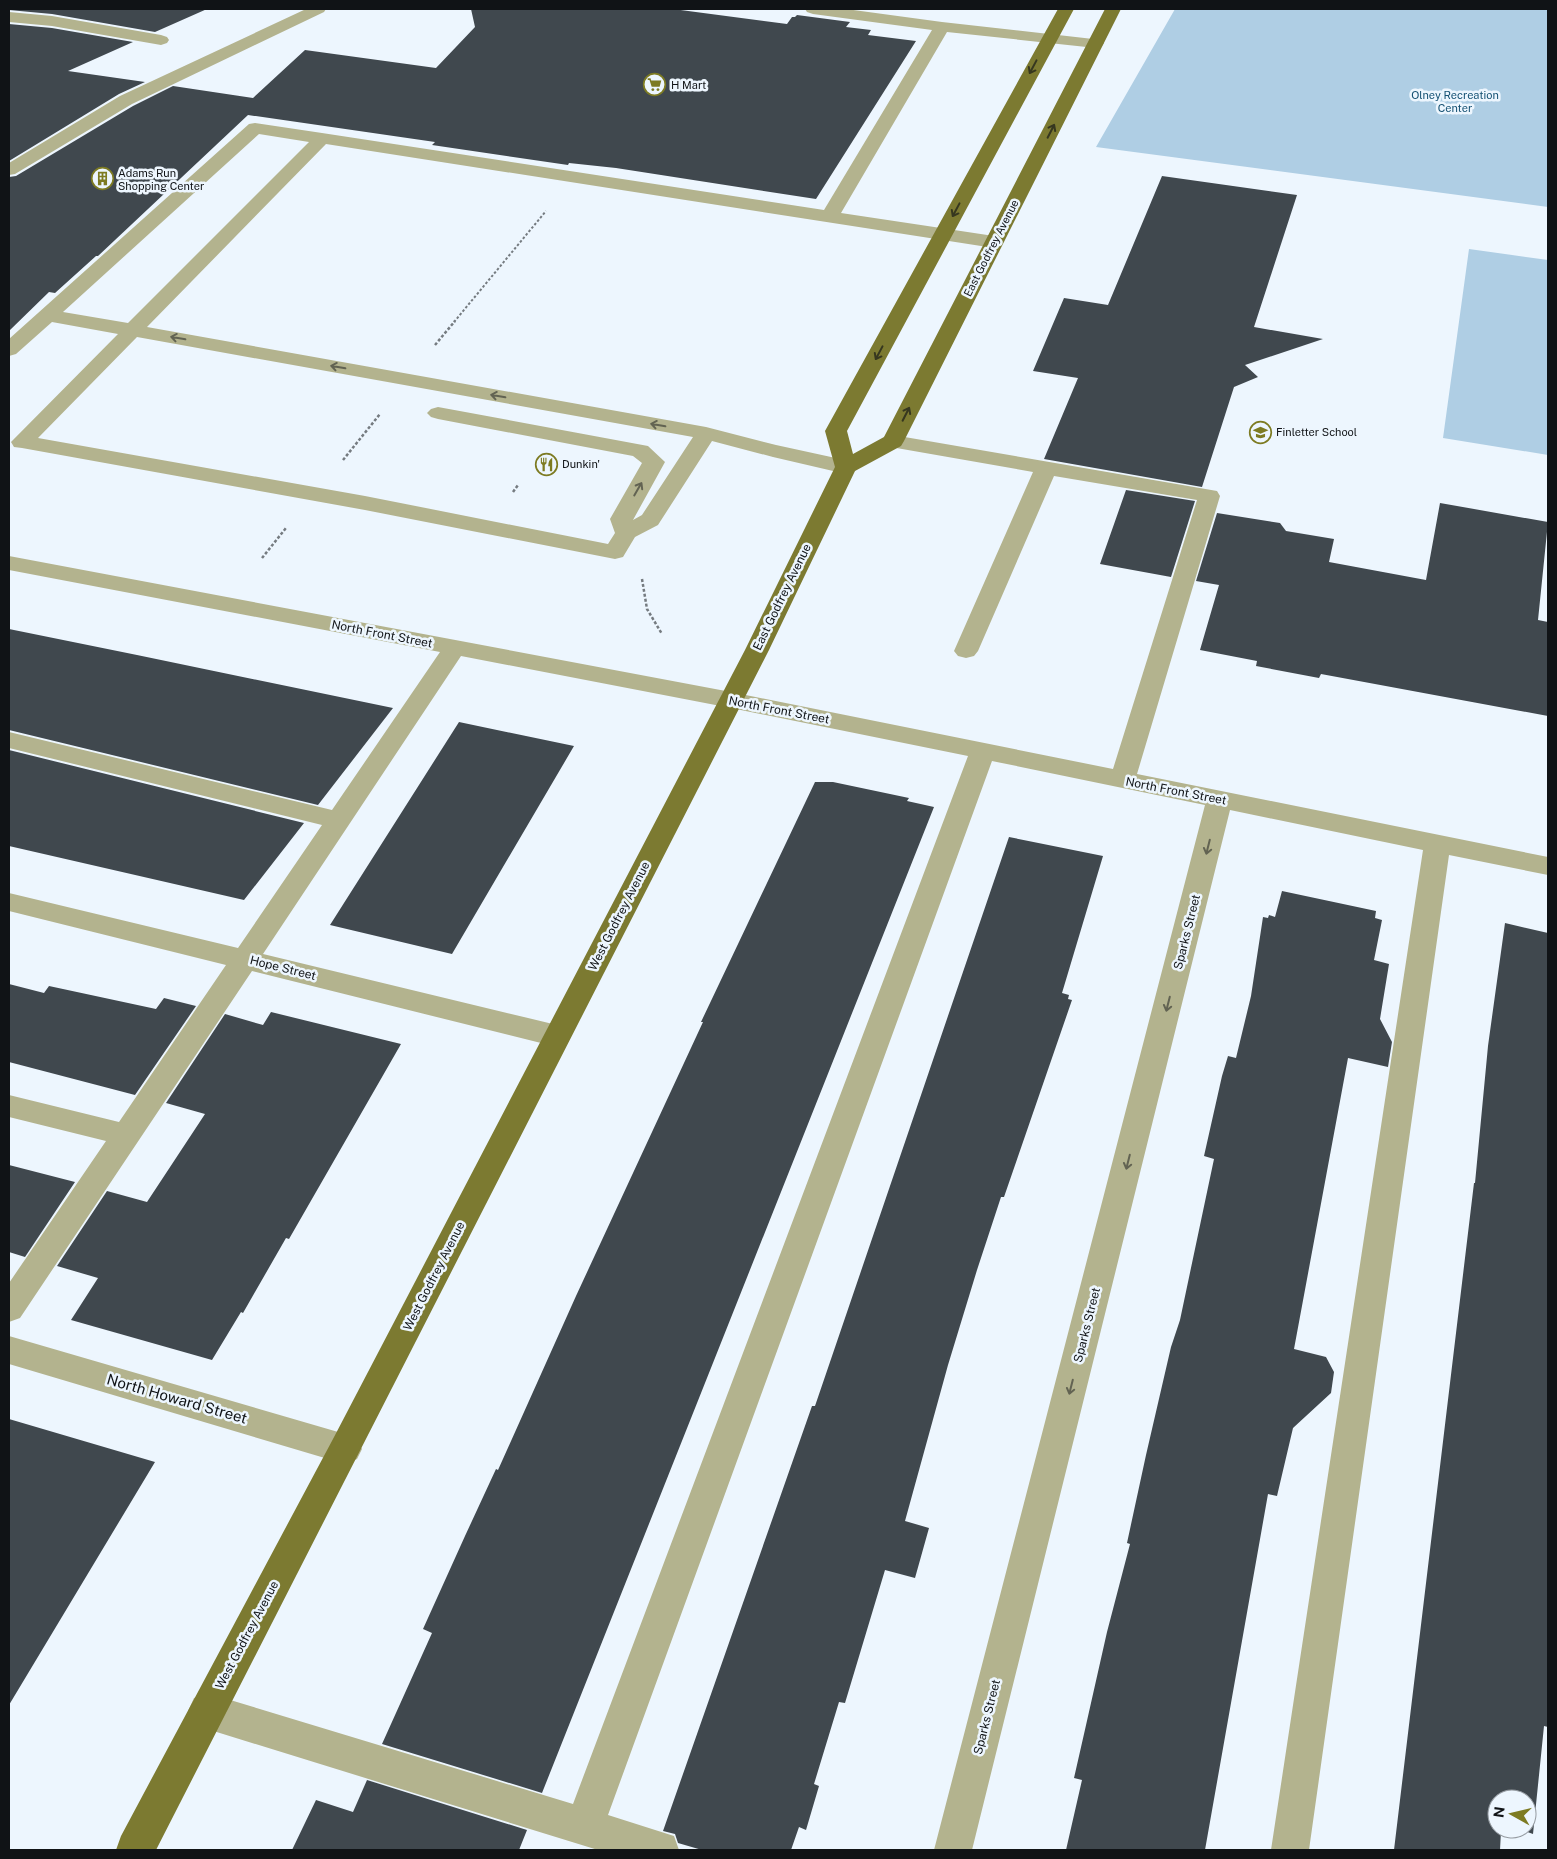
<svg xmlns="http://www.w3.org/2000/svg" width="1557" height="1859" font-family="'Public Sans',sans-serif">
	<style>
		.green { fill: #afcee4 }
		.building { fill: #40484e; fill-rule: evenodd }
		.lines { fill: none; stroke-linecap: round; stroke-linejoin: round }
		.path-far1 { stroke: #757b80; stroke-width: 2; stroke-dasharray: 2.5 2; stroke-linecap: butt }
		.path { stroke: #757b80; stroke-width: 2.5; stroke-dasharray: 3 2; stroke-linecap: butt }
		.minor { fill: #b3b38e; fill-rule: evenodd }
		.major { fill: #7c7a31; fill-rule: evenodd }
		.oneway { stroke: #36371f }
		.oneway2 { stroke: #626352 }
		.labels { text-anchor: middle; stroke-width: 5; stroke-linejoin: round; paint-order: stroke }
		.far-poi-label { font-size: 11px; fill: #101316; stroke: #edf6fe; text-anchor: start }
		.far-park-label { font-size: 11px; fill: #155173; stroke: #edf6fe }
		.far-street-label { font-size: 11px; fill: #101316; stroke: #edf6fe }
		.street-label { font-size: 12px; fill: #101316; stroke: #edf6fe }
		.near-street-label { font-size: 15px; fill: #101316; stroke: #edf6fe }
	</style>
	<rect width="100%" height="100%" fill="#edf6fe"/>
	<path class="green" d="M1175,9H1548V207L1096,147Z
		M1469,249L1548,260V455L1443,438Z"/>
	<path class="building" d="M9,9H207L155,32L52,14L9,10Z
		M471,9H673L787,24L792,17H795L797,15L850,22L846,27L871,30L868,35L916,41L816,199L616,168L569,163L568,165L432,145L435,142L248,115L98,256H96L55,293L49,292L9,331V177L16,176L133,106L173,86L253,98L305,50L436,68L475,27Z
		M9,24L52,28L133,42L68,71L145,82L119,94L9,161Z
		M1162,176L1297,195L1254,327L1323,339L1245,365L1258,377L1234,387L1202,487L1044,459L1078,378L1033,371L1064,298L1108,305Z
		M1126,490L1195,501L1171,577L1100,564Z
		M1440,503L1548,522L1538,620L1548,622V716L1321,674L1319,678L1256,666L1257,661L1200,650L1219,585L1196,581L1217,513L1280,523L1286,531L1334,539L1329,562L1426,580Z
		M9,629L137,655L393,708L318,805L9,730Z
		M459,722L574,746L452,954L330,925Z
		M9,750L304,823L244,900L9,846Z
		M815,782H833L909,798L907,801L934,807L542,1793L382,1744L432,1633L423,1629L465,1536L496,1469L498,1470L576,1296L703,1022H701Z
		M1009,837L1103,856L1062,993L1069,995L1068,999L1072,1000L1004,1197H1001L977,1270L948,1365L905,1521L929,1528L915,1578L885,1570L845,1703L839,1702L814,1784L819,1786L806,1830L799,1827L791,1850H702L678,1843L675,1834L663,1831L812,1406H815Z
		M1282,891L1376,911L1375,918L1382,920L1374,960L1389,964L1380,1019L1392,1042L1388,1067L1348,1058L1294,1349L1326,1357L1334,1372L1331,1393L1293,1428L1277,1496L1268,1494L1205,1850H1066L1082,1780L1074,1778L1084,1734L1107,1632L1130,1544L1127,1543L1146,1455L1171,1347L1180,1320L1214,1159L1204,1156L1222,1076L1228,1056L1236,1058L1251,996L1263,917L1268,918L1269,915L1275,917Z
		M1505,923L1548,933V1727L1544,1726L1533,1834L1522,1830L1521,1837L1501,1831L1500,1850H1394L1474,1183H1475L1488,1046ZM1497,1799H1527V1829H1497Z
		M9,984L44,993L49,986L156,1009L164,998L196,1006L135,1095L9,1062Z
		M271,1012L401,1044L289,1239L286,1238L243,1313L241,1312L212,1360L71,1320L98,1278L57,1266L107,1191L147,1202L205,1114L166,1103L225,1014L263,1025Z
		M9,1165L75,1182L25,1257L9,1252Z
		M9,1419L155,1462L9,1705Z
		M367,1780L527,1830L519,1850H292L316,1800L353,1812Z"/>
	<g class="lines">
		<path class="path-far1" d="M454,322L546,211"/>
		<path class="path" d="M435,345L455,321
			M343,460L380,414
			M513,492L518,485
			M262,558L286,528
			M642,579L647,609L662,634"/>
		<path class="minor" d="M306,9H326L324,12L132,104L15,174L9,175V163L120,96Z
			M805,9H846L942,22L1102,40L1104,43L1102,46L1096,48L947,32L841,213L994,236L1001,238L1003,242L1001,246L994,248L326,144L147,327L706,427L776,445L854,462L857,467L854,472L846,474L773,457L712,441L658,525L635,537L623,557L615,559L365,510L22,448L14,447L11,442L118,334L52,322L16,354L9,356V339L249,124L255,123L322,133L824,210L932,30L813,14L807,12ZM259,134L309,142L128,323L63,312ZM137,337L693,437L642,515L633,520L665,462L648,446L438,407L431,409L427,413L431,417L438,419L633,456L642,463L610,519L615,533L608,544L365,496L38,438Z
			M9,12L52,16L161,35L167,37L169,40L167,43L161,45L52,26L9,22Z
			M893,435L1217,491L1220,496L1137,774L1548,857V875L1449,855L1309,1850H1271L1423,850L1230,810L972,1850H934L1205,805L992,761L608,1815L674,1836L679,1850H598L207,1729L194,1724L188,1711L194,1698L207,1693L573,1804L968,756L731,708L461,656L263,954L557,1025L567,1028L571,1036L567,1044L557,1047L252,971L20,1318L9,1322V1283L106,1141L9,1117V1095L119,1122L226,965L9,911V893L238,948L322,825L9,748V732L332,810L440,652L9,570V556L731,692L1113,769L1197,500L1054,476L978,651L974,656L966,658L958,656L954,651L1033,472L885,446L882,441L885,436Z
			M9,1336L345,1434L357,1439L362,1449L357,1459L345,1464L9,1364Z"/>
		<path class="major" d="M1058,9H1074L847,431L853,454L884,437L1105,9H1121L904,441L901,446L855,471L769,650L156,1850H116L121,1836L333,1439L745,650L835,467L825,431Z"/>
	</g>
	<defs><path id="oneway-shaft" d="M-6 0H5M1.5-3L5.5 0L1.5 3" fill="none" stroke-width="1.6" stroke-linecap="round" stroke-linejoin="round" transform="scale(1.25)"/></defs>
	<g class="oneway">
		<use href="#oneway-shaft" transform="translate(1033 67) rotate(118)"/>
		<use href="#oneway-shaft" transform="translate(1051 131) rotate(-63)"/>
		<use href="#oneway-shaft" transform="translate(956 210) rotate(118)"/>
		<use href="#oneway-shaft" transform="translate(879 353) rotate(118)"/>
		<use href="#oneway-shaft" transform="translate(906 414) rotate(-63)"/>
	</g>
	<g class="oneway2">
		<use href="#oneway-shaft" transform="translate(178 338) rotate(-170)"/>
		<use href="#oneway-shaft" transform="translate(338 367) rotate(-170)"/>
		<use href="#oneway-shaft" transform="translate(498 396) rotate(-170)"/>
		<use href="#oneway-shaft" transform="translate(658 425) rotate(-170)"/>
		<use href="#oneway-shaft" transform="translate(638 489) rotate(-60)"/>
		<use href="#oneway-shaft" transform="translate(1208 847) rotate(104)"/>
		<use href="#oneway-shaft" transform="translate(1168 1004) rotate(104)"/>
		<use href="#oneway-shaft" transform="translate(1128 1162) rotate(104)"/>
		<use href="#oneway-shaft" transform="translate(1071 1387) rotate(104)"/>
	</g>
	<defs>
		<symbol id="supermarket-ring" viewBox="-11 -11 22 22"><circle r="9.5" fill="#edf6fe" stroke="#7d7b22" stroke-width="1.5"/><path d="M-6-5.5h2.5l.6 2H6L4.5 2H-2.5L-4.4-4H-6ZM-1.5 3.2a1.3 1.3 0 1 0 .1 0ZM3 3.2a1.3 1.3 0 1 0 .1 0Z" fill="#7d7b22"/></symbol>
		<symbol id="building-ring" viewBox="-11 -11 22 22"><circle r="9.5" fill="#edf6fe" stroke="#7d7b22" stroke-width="1.5"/><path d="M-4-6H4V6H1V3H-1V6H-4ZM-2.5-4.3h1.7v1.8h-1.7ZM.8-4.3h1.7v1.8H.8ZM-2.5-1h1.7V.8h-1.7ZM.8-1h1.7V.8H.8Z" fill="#7d7b22"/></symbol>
		<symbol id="school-ring" viewBox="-11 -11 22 22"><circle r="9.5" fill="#edf6fe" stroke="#7d7b22" stroke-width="1.5"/><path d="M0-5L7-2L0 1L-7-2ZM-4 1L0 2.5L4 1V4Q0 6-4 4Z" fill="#7d7b22"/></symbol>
		<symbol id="restaurant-ring" viewBox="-11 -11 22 22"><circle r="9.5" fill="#edf6fe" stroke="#7d7b22" stroke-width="1.5"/><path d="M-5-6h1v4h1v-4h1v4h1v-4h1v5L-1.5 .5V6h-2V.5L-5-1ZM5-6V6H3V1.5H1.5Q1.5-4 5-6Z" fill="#7d7b22"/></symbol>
	</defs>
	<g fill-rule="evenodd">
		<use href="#supermarket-ring" x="642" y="72" width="25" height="25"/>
		<use href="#building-ring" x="90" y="166" width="25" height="25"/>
		<use href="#school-ring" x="1248" y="420" width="25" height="25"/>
		<use href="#restaurant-ring" x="534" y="452" width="25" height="25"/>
	</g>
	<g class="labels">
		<g class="far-poi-label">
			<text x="671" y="89">H Mart</text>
			<text x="118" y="177">Adams Run<tspan x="118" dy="13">Shopping Center</tspan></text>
			<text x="1276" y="436">Finletter School</text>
			<text x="562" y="468">Dunkin'</text>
		</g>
		<g class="far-park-label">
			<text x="1455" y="99">Olney Recreation<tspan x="1455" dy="13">Center</tspan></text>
		</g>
		<g class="far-street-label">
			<text transform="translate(991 248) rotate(-63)" y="4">East Godfrey Avenue</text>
		</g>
		<g class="street-label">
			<text transform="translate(782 597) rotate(-64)" y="4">East Godfrey Avenue</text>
			<text transform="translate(382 634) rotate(11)" y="4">North Front Street</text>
			<text transform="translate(779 710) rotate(11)" y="4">North Front Street</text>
			<text transform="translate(1176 791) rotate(11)" y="4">North Front Street</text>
			<text transform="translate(619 916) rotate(-63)" y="4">West Godfrey Avenue</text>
			<text transform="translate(1187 932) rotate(-76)" y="4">Sparks Street</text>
			<text transform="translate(283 968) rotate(14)" y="4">Hope Street</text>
			<text transform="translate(434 1276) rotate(-63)" y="4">West Godfrey Avenue</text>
			<text transform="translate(1087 1325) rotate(-76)" y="4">Sparks Street</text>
			<text transform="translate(247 1635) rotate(-62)" y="4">West Godfrey Avenue</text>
			<text transform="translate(987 1717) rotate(-76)" y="4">Sparks Street</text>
		</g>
		<g class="near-street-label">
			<text transform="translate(177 1399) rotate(16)" y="5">North Howard Street</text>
		</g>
	</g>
	<rect width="1557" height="1859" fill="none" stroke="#101316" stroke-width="20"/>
	<g transform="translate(1512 1814) rotate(278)"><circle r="24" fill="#edf6fe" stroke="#959ba1"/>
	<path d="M0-4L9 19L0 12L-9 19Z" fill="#7d7b22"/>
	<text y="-8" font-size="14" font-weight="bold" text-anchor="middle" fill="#101316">N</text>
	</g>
</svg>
